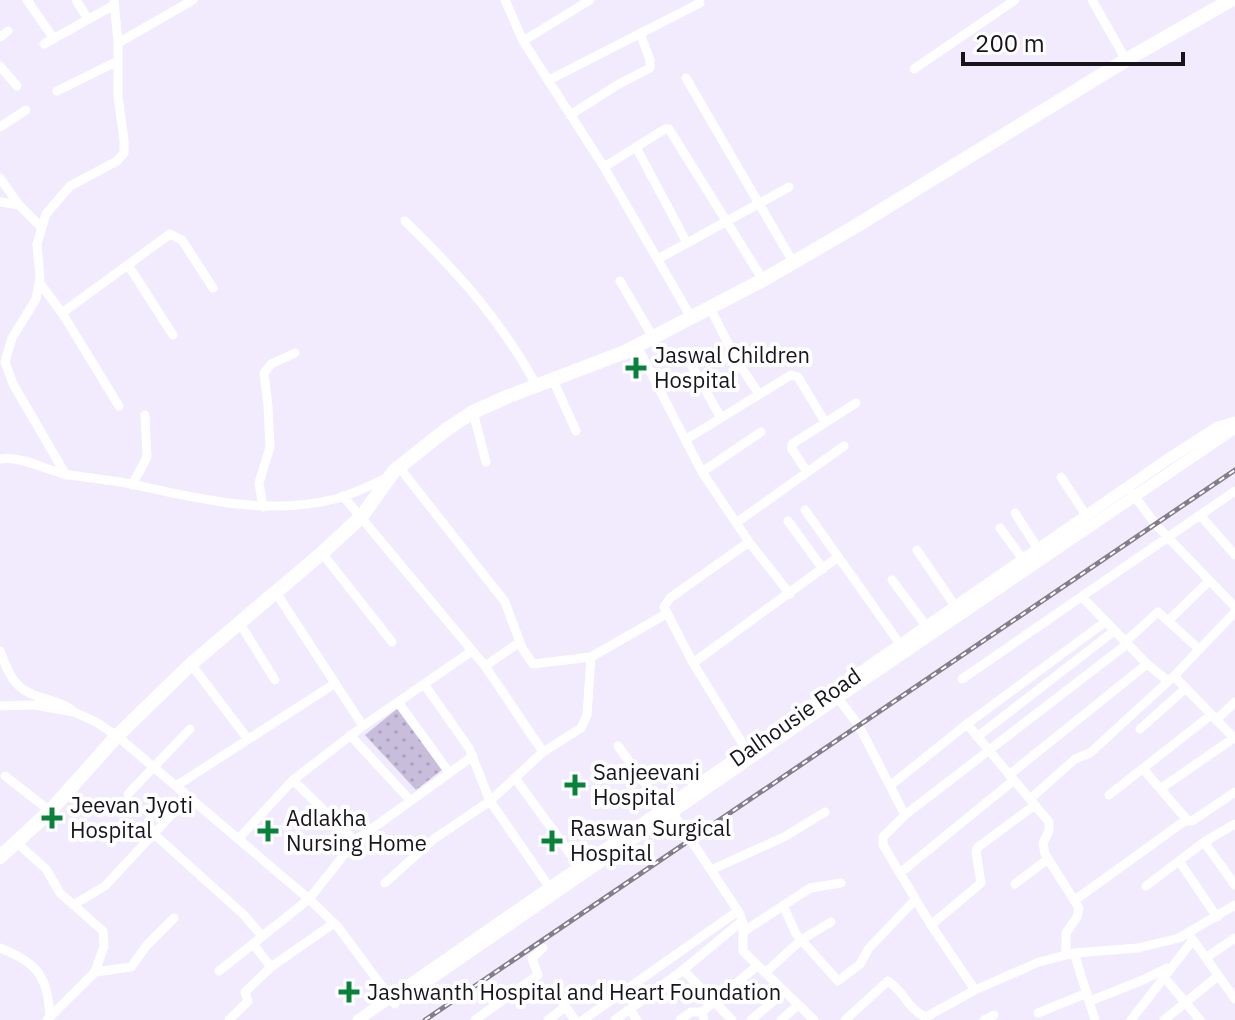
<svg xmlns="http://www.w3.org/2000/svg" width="1235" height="1020" font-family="'IBM Plex Sans',sans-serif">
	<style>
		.park { fill: url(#park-dots) }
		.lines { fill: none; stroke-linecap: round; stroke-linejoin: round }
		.minor { stroke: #fff; stroke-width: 9 }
		.tertiary { stroke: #fff; stroke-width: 11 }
		.primary { stroke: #fff; stroke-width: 14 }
		.rail-casing { stroke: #837e8c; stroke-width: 5 }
		.rail { stroke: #fff; stroke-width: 2; stroke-dasharray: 6; stroke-linecap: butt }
		.poi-dot { fill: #08823b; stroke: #fff; stroke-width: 3 }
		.labels { text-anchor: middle; stroke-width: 8; stroke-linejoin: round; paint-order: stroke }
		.poi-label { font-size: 22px; fill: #17141e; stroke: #fff; text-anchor: start }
		.street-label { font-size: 22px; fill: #17141e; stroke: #fff }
	</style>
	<defs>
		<pattern id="park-dots" width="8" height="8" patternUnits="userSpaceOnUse" patternTransform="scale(2)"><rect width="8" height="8" fill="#c8bedc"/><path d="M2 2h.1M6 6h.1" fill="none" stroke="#aba2bc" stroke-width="1.8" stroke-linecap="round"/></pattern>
	</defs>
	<rect width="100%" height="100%" fill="#f1ebfd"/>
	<path class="park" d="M397,709L443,769L416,790L365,735Z"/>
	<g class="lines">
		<path class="minor" d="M27,0L54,39
			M76,0L88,19
			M505,0L523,41L604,167L691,317
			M1092,0L1126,60
			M0,37L8,31
			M523,41L590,0
			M118,43L193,0
			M44,44L114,5
			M0,66L17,86
			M914,69L1015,0
			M686,78L793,262
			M549,80L700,3
			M57,91L118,61
			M570,115L619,84L650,68V60L640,33
			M0,127L26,110
			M636,147L687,243
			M604,167L665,129H669L763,280
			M0,178L19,205L41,227
			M0,202L19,205
			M405,221C459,274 500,319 537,386
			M658,259L789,187
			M128,265L173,335
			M620,281L653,337
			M39,282L62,313L119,406
			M710,308L737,361L759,394
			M62,313L170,234L182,240L213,288
			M637,346L702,472L749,542L790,594
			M684,352L721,418
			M553,380L576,431
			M473,412L486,462
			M685,440L791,375L798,377L825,422
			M0,459C25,456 46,471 70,475C90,478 111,480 131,484C198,499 266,516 335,499C353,494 370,486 386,478
			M399,467L505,602L522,648L533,664L591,657L666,614
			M702,472L761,432
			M807,472L792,449V444L856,403
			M66,475L13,384L5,362L12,338L36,299L40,278L37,244L46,214L70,186L117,161L124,153V140L118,96V43L114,0
			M1061,477L1086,515
			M132,485L147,457L145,415
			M1133,494L1156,525L1235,607
			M343,496L485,666L543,752
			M263,507L259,483L270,447L268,406L264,373L271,364L295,353
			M805,510L900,644
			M1015,513L1038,549
			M1200,515L1235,555
			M788,521L823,569
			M736,523L844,446
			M1000,528L1022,558
			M917,550L955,606
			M322,553L392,642
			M892,580L930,631
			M275,591L363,726
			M1082,597L1147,664L1168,681
			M1168,621L1209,581
			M239,622L275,680
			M1125,642L1158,612L1199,649
			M0,651C5,663 9,677 19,686C32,699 56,698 72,710
			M693,663L838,557
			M191,664L247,738
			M485,666L520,642
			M1174,676L1235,739
			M962,679L1235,491
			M424,684L469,748L490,801L552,891
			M835,694L859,726L905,815
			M398,702L448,771
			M0,706L34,705L74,712L96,722L117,736L309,899L338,927L395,1004
			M1216,720L1235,702
			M967,724L1049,822V831L1043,843L1045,854L1079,908L1077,917L1066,933V955
			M1140,729L1186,688
			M350,735L409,799
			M977,737L1114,631
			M618,746L666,812
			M747,751L693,663L664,607L670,598L749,542
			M1144,770L1188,821H1192L1235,792
			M1009,775L1147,664
			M5,776L50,811
			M515,778L579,866
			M293,780L355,841L473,756
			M891,785L967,724L1105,622
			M176,786L334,684
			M1160,789L1234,738
			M128,794L190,729
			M1109,795L1211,715
			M1030,799L1075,759L1090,753L1174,676L1235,612
			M669,807L740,914L743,924V951L814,1020
			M154,834L244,915L262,936
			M239,838L293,780L363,726L472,651
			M1204,842L1235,885
			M17,843L46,869L60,893L103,931L104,946L95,972
			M1179,861L1217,917
			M711,870L784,837L825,812
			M900,873L1014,780
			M385,883L434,839L490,801L543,752L581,728L587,715L591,657
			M1015,884L1048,859
			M1146,886L1204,842L1235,824
			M1075,900L1186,820
			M73,905L105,886L188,797
			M783,905L796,934L838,981L860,964L869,948L915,900
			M931,925L981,883L976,852L978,847L1035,805
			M743,932L810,888L841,883
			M1191,937L1235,999
			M253,944L271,967
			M0,948C38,963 48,977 50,1017
			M1074,953L1095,1020
			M1207,957L1235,938
			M683,970L732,1020
			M219,971L309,899L355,841
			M765,973L801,940L831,922
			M1164,977L1200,1020
			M975,990L931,925L883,845V837L905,815L1127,644
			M554,991L575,1020
			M1090,1001L1143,980L1167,968
			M630,1010L637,1020
			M1038,1013L1087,993
			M47,1020L95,972L131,967L147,945L174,918
			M229,1020L248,1001L245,992L271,967L334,923
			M475,1020L538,975L532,958L543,948
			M548,1020L565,1007
			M583,1020L738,911
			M615,1020L683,970L742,921
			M680,1020L691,1012H702
			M704,1020L702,1012L757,966
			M751,1020L784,992
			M781,1020L798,1005
			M845,1020L888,981C903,990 909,1011 926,1017L975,990L1039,962L1074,953L1138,948L1179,938L1235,905
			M984,1020L994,1015
			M1131,1020L1193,940
			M1164,1020L1218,976"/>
		<path class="tertiary" d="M411,993L838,698L1235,428
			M358,1020L1168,459L1218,427L1235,422"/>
		<path class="primary" d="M0,857L50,811L117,736L191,664L322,553L362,516L394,471L447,429L473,412L509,396L625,352L763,280L856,226L1126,60L1231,0"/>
		<defs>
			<path id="rail" d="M425,1020L1235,470"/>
		</defs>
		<use href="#rail" class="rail-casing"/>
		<use href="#rail" class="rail"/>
	</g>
	<g class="poi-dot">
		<path d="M632 356h8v8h8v8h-8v8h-8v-8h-8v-8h8z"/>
		<path d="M571 773h8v8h8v8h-8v8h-8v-8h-8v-8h8z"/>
		<path d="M48 806h8v8h8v8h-8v8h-8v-8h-8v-8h8z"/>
		<path d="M264 819h8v8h8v8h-8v8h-8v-8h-8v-8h8z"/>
		<path d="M548 829h8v8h8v8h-8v8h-8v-8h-8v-8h8z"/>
		<path d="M345 980h8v8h8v8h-8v8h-8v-8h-8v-8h8z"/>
	</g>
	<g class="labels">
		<g class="poi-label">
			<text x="654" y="363">Jaswal Children<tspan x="654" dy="25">Hospital</tspan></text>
			<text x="593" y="780">Sanjeevani<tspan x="593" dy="25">Hospital</tspan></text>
			<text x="70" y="813">Jeevan Jyoti<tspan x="70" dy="25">Hospital</tspan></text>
			<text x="286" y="826">Adlakha<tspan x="286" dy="25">Nursing Home</tspan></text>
			<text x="570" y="836">Raswan Surgical<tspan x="570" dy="25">Hospital</tspan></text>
			<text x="367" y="1000">Jashwanth Hospital and Heart Foundation</text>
		</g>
		<g class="street-label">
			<text transform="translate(795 717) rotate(-35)" y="8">Dalhousie Road</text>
		</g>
	</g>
	<path d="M963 52v12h220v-12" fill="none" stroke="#17141e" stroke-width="4"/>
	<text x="975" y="52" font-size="24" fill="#17141e" stroke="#ffffff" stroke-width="6" paint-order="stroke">200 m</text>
</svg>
